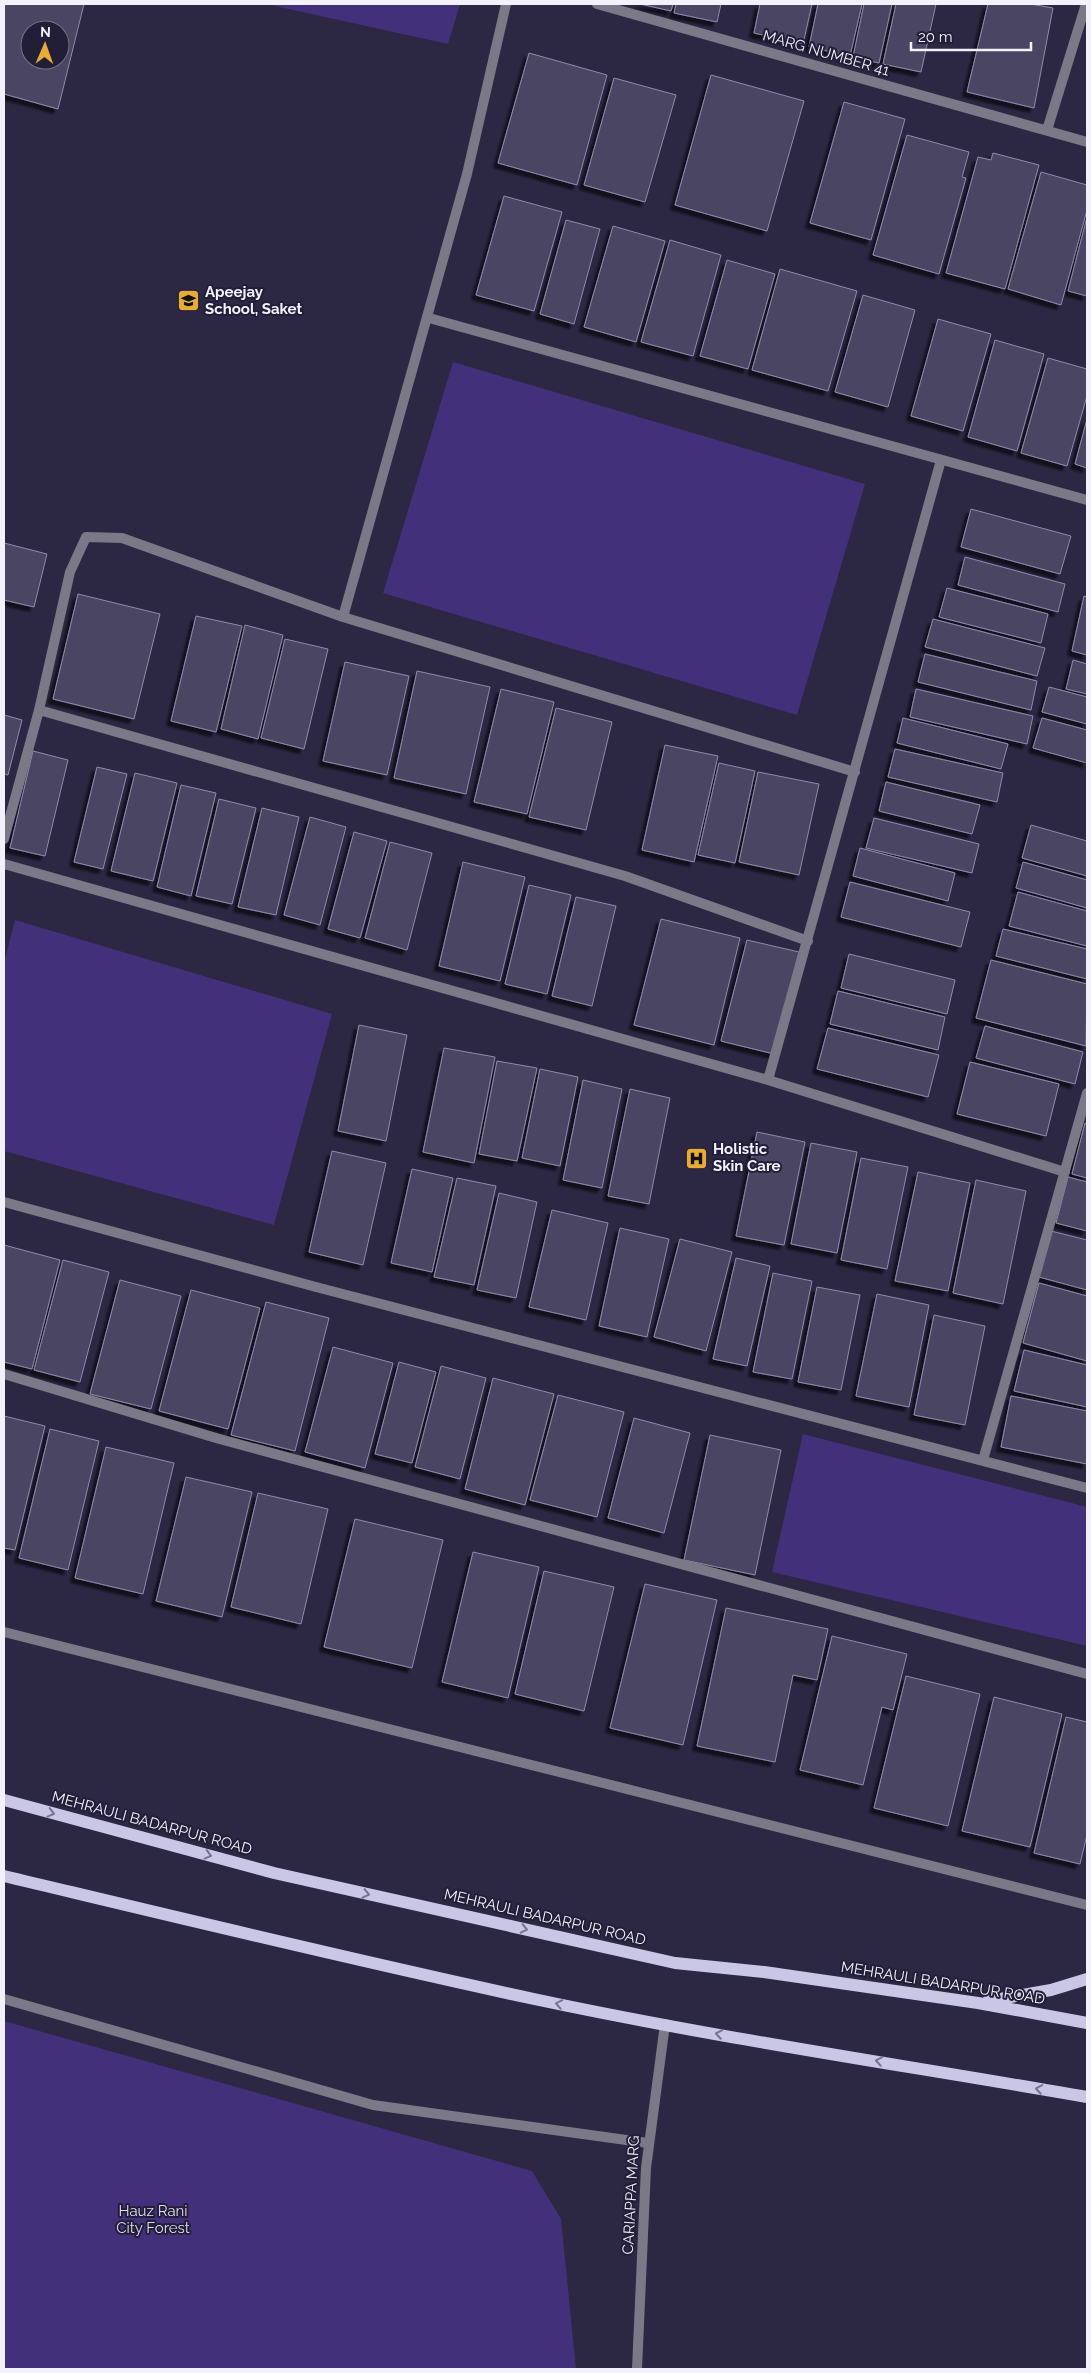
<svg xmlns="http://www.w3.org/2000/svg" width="1091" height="2373" font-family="Raleway,sans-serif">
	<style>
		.green { fill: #42317a }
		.building { fill: #494462; stroke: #8f8bad; fill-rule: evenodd; filter: url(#shadow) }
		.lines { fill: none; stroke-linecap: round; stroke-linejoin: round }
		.lane { stroke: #7b7988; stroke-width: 10 }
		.street { stroke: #7b7988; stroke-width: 10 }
		.primary { stroke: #cac7e6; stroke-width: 12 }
		.oneway { stroke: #76728f }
		.labels { text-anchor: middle; stroke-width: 4; stroke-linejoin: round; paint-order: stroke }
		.street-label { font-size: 15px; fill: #f2f1fc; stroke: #221e38 }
		.poi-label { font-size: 15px; font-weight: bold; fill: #f2f1fc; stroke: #221e38; text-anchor: start }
		.park-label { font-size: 15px; fill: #dfddf3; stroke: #221e38 }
	</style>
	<defs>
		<filter id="shadow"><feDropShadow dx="-4.5" dy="4.5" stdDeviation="1" flood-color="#0009"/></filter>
	</defs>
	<rect width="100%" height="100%" fill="#2c2743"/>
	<path class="green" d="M266,4H460L448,44Z
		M453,362L865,484L797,715L383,593Z
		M15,920L332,1014L274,1225L4,1151V963Z
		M803,1434L1087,1507V1646L772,1572Z
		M4,2021L532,2171L561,2219L576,2369H4Z"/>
	<path class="building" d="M4,4H84L58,109L4,94ZM30,30H60V60H30Z
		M640,4H673L671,11Z
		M676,4H721L717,22L674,13Z
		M760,4H812L803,44L754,33Z
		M818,4H862L850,56L809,47Z
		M864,4H892L879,63L853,57Z
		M896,4H936L921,72L883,64Z
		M988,4H1030L1053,8L1034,108L967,92Z
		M529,53L607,75L577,185L498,163Z
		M711,75L804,101L767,231L675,205Z
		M614,78L676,95L645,202L584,185Z
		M844,102L905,119L871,240L810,223Z
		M907,135L969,152L962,177L966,178L939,274L873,255Z
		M993,153L1039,165L1005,289L946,273L978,157L991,160Z
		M1041,172L1087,185V210L1061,305L1008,289Z
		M504,196L562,212L534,311L476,295Z
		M1087,217V296L1068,291Z
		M566,220L600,229L574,324L540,314Z
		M613,226L665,241L636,342L584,327Z
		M670,240L721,255L693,356L641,342Z
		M727,260L775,274L748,369L700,356Z
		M780,269L857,291L828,391L752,370Z
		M863,295L915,310L888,407L835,392Z
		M938,319L991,334L963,431L911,416Z
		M995,340L1044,354L1017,451L968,437Z
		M1048,358L1087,369V396L1067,466L1021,453Z
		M1087,419V468L1075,464Z
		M971,509L1071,536L1060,574L961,547Z
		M4,543L47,554L34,607L4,600Z
		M965,557L1065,584L1058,612L958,585Z
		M947,588L1048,614L1041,643L939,617Z
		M78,594L160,614L134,719L53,699Z
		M1084,596L1087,597V655L1072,651Z
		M196,616L242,626L216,732L171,721Z
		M933,619L1045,648L1037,676L925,647Z
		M245,625L283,635L258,739L221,729Z
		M285,639L328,649L304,749L261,738Z
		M925,654L1037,681L1031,710L918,682Z
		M1073,660L1087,664V694L1066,689Z
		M345,662L409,676L387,775L323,761Z
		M417,671L490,687L466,794L394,778Z
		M1049,687L1087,697V724L1042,712Z
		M501,689L554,702L527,814L474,802Z
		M916,689L1033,716L1027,744L910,717Z
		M556,708L612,722L586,830L529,817Z
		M4,715L22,720L8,775L4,774Z
		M903,718L1008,744L1001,769L897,743Z
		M1042,718L1087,730V763L1033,748Z
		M665,745L718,756L694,862L642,850Z
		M895,749L1003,773L997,802L888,777Z
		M33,751L68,760L45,856L10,848Z
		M719,763L755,771L735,863L698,855Z
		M97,767L127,774L103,869L74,862Z
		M758,772L819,784L799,875L739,862Z
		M135,773L177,783L153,881L111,871Z
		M886,782L980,805L972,834L879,811Z
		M181,785L216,793L191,896L157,887Z
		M219,799L256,808L232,904L196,896Z
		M262,808L299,817L276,915L238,907Z
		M310,817L346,827L320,925L284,915Z
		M874,818L979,844L972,873L866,848Z
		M1031,825L1087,841V876L1022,858Z
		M354,832L387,841L360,938L328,929Z
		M390,842L432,853L407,950L365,938Z
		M860,848L955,873L948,901L853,876Z
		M463,862L525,877L500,981L439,966Z
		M1023,862L1087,880V908L1016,888Z
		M850,882L970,912L961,947L841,917Z
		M529,885L571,895L547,994L505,984Z
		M1018,892L1087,911V946L1009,926Z
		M576,897L616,906L592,1006L552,996Z
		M661,919L740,938L714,1045L634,1025Z
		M1003,929L1087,949V979L996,956Z
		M747,940L799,952L774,1054L721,1041Z
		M849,954L955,980L947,1014L841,988Z
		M991,960L1087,984L1086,1046L976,1018Z
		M838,991L945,1017L938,1050L830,1024Z
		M359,1025L407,1035L386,1141L338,1131Z
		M985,1026L1083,1052L1075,1084L976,1058Z
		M828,1028L939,1055L928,1097L817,1069Z
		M444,1048L495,1057L474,1163L423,1152Z
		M497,1061L537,1068L517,1161L479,1154Z
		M970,1062L1059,1084L1046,1136L957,1114Z
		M540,1069L578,1077L560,1166L522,1158Z
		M583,1080L622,1089L602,1188L563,1180Z
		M630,1089L670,1098L649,1204L608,1196Z
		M1085,1123L1087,1124V1178L1072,1174Z
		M757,1132L805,1142L784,1245L736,1236Z
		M811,1143L857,1152L837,1253L791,1244Z
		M332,1151L386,1163L363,1265L309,1252Z
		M861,1158L908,1167L887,1269L841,1260Z
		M412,1169L453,1178L432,1272L391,1263Z
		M918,1172L970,1183L948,1291L895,1281Z
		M1068,1177L1087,1182V1231L1056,1223Z
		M457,1178L496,1186L474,1285L434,1277Z
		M976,1180L1026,1191L1003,1304L953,1293Z
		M499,1193L537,1202L516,1298L477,1290Z
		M552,1210L608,1223L586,1320L529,1307Z
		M620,1228L669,1239L647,1337L599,1326Z
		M1051,1231L1087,1240V1290L1039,1277Z
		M680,1239L732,1252L706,1351L654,1337Z
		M4,1245L60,1260L32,1369L4,1362Z
		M736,1258L770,1266L747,1366L713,1359Z
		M63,1260L109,1272L80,1382L34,1370Z
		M773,1273L812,1281L792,1379L753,1372Z
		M120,1280L181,1296L151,1409L90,1394Z
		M1039,1283L1087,1296V1361L1023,1343Z
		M817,1287L860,1295L841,1390L798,1382Z
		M191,1290L260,1308L228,1429L159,1411Z
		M877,1294L929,1305L909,1407L856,1396Z
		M266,1302L329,1318L295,1451L231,1435Z
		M934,1315L985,1326L965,1425L914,1415Z
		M333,1347L393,1363L365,1468L305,1452Z
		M1024,1350L1087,1365V1407L1014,1391Z
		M399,1362L436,1372L412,1463L375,1454Z
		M441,1366L486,1378L460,1479L415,1467Z
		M493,1378L554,1394L525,1505L465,1489Z
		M558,1395L624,1412L597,1517L530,1500Z
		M1011,1396L1087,1411V1464L1001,1447Z
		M4,1416L45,1426L15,1550L4,1548Z
		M634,1418L690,1433L664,1533L608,1518Z
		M50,1429L99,1441L68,1570L19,1558Z
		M710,1435L781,1450L755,1575L684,1560Z
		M106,1447L174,1463L143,1594L75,1578Z
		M186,1477L252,1492L222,1617L156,1601Z
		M258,1493L328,1509L301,1624L231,1607Z
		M355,1519L443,1540L412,1668L324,1647Z
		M473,1552L539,1567L508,1698L442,1682Z
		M544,1571L614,1587L584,1711L515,1694Z
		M645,1584L717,1600L683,1745L610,1728Z
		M726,1608L828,1629L817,1680L793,1675L775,1762L697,1746Z
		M832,1636L907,1654L893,1710L882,1707L863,1785L800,1770Z
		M906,1676L980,1694L948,1826L874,1808Z
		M994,1697L1062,1714L1030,1847L962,1831Z
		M1066,1717L1087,1722V1835L1080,1864L1034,1853Z"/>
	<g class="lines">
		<path class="lane" d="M4,1999L373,2105L648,2143"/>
		<path class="street" d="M597,4L1087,142
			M1047,130L1086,4
			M429,318L1087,500
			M343,617L467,174L506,4
			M39,710L625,876L808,941
			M4,839L39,710L70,572L86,537L122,538L343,617L855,772
			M4,864L768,1080L1065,1172
			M768,1080L941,460
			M4,1202L316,1287L1087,1488
			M4,1374L216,1438L1087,1674
			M983,1460L1087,1093
			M4,1632L1087,1905
			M637,2369L646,2168L665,2024"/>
		<path class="primary" d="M4,1800L274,1873L675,1963L764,1972L978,2003L1087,2023
			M4,1876C180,1918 357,1961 534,1999C717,2038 903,2065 1087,2097
			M988,2001L1051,1990L1087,1979"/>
	</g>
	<defs><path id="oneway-chevron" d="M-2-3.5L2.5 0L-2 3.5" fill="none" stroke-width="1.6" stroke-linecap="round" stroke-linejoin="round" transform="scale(1.25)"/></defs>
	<g class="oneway">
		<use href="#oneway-chevron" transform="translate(51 1813) rotate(15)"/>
		<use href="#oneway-chevron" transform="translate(208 1855) rotate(15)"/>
		<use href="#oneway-chevron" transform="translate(366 1894) rotate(13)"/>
		<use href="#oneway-chevron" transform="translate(524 1929) rotate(13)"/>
		<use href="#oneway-chevron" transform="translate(559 2004) rotate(-169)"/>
		<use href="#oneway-chevron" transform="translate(719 2034) rotate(-170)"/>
		<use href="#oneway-chevron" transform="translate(879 2061) rotate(-170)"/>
		<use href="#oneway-chevron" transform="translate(1039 2089) rotate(-170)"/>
	</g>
	<defs>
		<symbol id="school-square" viewBox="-11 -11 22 22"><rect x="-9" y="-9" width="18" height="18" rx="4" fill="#e7ac36" stroke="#221e38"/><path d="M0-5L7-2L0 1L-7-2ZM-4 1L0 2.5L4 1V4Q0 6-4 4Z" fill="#111"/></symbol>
		<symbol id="hospital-square" viewBox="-11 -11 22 22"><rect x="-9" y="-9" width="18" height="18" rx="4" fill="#e7ac36" stroke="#221e38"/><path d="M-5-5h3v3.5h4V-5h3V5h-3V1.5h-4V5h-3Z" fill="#111"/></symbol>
	</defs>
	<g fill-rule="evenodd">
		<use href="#school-square" x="176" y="288" width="25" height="25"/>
		<use href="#hospital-square" x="684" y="1146" width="25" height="25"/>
	</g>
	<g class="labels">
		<g class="street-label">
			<text transform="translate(826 53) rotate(16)" y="5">MARG NUMBER 41</text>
			<text transform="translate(152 1823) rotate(15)" y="5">MEHRAULI BADARPUR ROAD</text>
			<text transform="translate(545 1917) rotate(13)" y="5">MEHRAULI BADARPUR ROAD</text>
			<text transform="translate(943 1983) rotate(9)" y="5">MEHRAULI BADARPUR ROAD</text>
			<text transform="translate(631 2195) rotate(-87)" y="5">CARIAPPA MARG</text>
		</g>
		<g class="poi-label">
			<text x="205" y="297">Apeejay<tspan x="205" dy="17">School, Saket</tspan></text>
			<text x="713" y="1154">Holistic<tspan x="713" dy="17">Skin Care</tspan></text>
		</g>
		<g class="park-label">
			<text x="153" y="2216">Hauz Rani<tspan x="153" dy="17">City Forest</tspan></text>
		</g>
	</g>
	<rect width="1091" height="2373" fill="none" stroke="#f2f1fc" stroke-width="10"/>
	<g transform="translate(45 45) rotate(2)"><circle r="24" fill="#221e38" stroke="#757286"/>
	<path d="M0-4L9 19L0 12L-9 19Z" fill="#e7ac36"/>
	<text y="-8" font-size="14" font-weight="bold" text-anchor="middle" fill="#f2f1fc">N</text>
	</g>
	<path d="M911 42v8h120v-8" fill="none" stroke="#f2f1fc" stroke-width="2.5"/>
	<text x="918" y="42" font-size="15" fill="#f2f1fc" stroke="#221e38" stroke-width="4" paint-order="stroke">20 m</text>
</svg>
